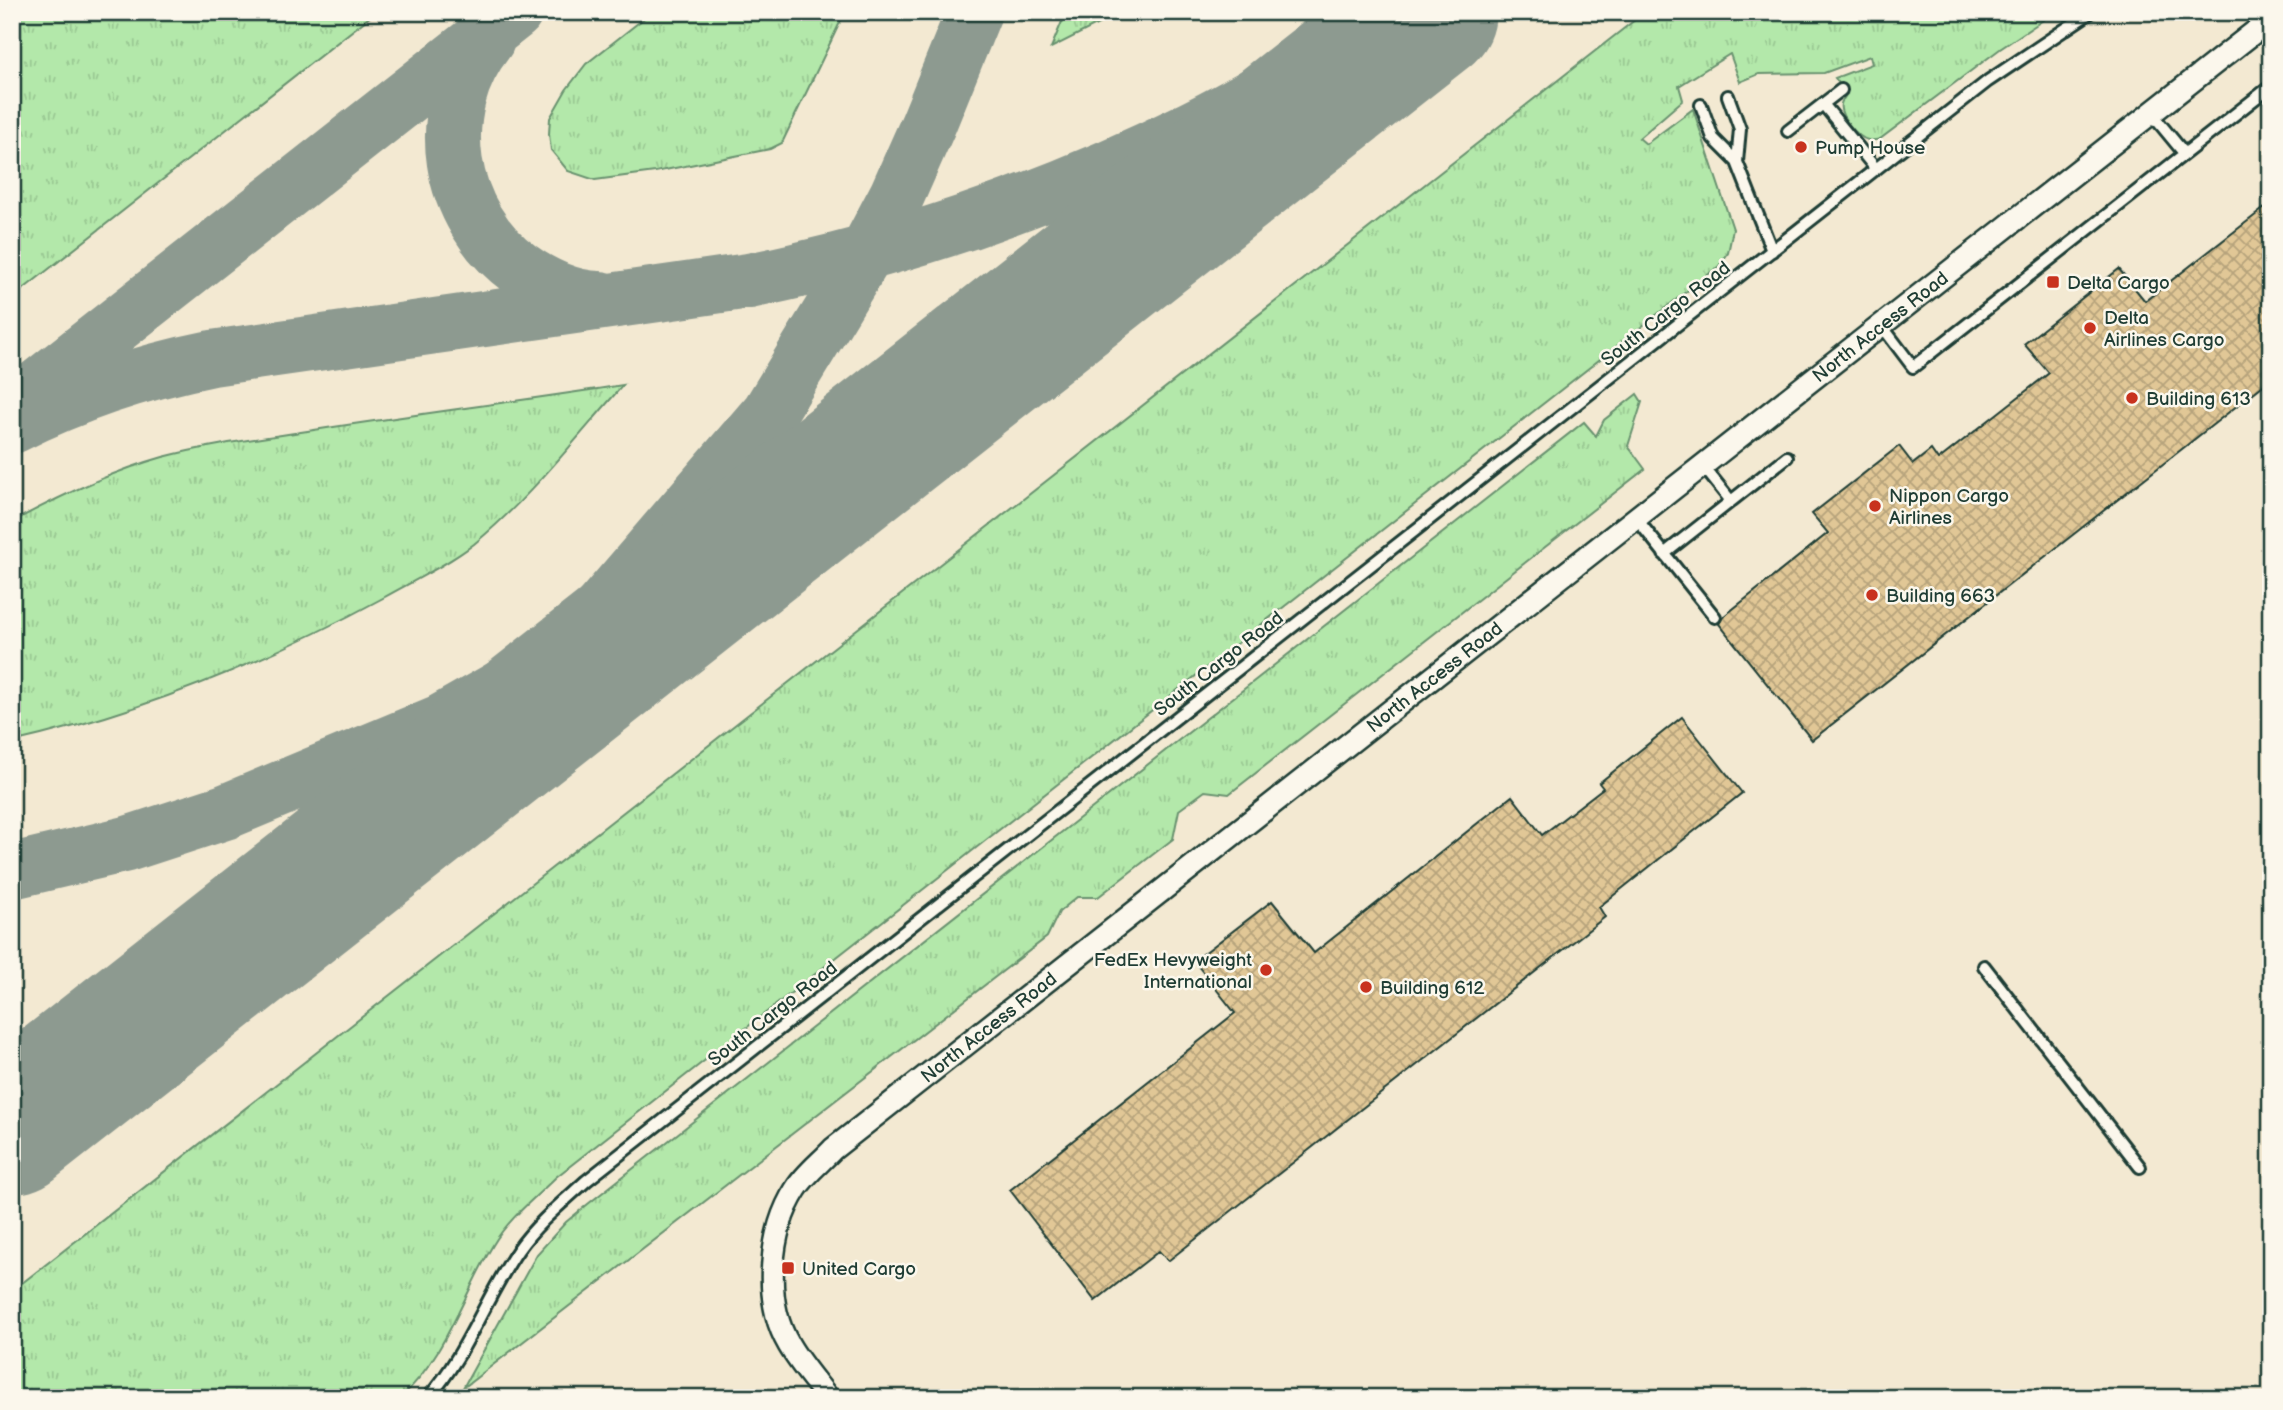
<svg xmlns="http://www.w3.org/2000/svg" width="2283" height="1410" font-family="'Balsamiq Sans',sans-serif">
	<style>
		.built { fill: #f3e9d2 }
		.grass { fill: url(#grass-tufts); stroke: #69926f; stroke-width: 2 }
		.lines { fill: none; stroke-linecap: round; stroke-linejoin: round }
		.taxiway { stroke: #8d9a90; stroke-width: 56 }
		.runway { stroke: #8d9a90; stroke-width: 138 }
		.building { fill: url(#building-cross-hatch); stroke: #1f3d34; stroke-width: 2 }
		.service-casing { stroke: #1f3d34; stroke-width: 16 }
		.minor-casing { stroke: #1f3d34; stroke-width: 26 }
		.service { stroke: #fbf7ec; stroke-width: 10 }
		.minor { stroke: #fbf7ec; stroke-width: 21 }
		.poi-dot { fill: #c8321e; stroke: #fbf7ec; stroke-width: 2.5 }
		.labels { text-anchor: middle; stroke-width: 5; stroke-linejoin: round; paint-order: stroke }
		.poi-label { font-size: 19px; fill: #1f3d34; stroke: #fbf7ec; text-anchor: start }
		.street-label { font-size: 19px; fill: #1f3d34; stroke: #fbf7ec }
	</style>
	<defs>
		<pattern id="grass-tufts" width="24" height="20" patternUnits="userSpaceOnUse" patternTransform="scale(1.75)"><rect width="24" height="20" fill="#b3e8aa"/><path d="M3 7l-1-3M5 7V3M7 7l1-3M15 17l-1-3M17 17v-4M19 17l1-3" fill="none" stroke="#9ac893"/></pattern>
		<pattern id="building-cross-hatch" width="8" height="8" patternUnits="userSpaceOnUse" patternTransform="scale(1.75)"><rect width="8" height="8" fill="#e1c796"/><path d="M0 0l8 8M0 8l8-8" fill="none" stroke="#b6a37b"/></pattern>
	</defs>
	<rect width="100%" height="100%" fill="#fbf7ec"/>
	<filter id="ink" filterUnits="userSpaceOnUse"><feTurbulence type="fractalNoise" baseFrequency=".0143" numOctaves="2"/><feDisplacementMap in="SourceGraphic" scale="14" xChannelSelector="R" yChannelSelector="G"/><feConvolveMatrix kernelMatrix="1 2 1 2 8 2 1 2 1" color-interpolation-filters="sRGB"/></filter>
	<g filter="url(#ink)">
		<path class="built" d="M12,12H2271V1398H12Z"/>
		<path class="grass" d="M12,12H376L12,298Z
			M652,12H845L782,143L770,149L655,172L595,180L568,171L551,150L549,134L550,118L566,90L586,64Z
			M1066,12H1122L1051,48Z
			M1645,12H2055L2000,49L1880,139C1877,140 1870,141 1868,140C1858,138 1838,115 1841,104C1841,102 1846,95 1847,94L1835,78L1872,64L1870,56L1824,73L1759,74L1740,82L1730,54L1679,86L1683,100L1639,138L1646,144L1693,109L1733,229L1728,253L1719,266L556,1177C535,1198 508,1219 493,1245C463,1295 445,1358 400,1398H12V1291Z
			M623,385C577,437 528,500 474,544C447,565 413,581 383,598C267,661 141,713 12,742V522C60,496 110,472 163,457C212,444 264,438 314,430C417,414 520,401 623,385Z
			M1637,394L1642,402L1628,446L1645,469L1229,794L1205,791L1179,810L1173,839L1098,897H1077L1059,912L1047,937L467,1385L464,1386L537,1254L566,1222L588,1204L1584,422L1596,436L1604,420Z"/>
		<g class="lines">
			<path class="taxiway" d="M487,40C430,112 447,216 520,269C542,285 572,299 600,299
				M19,402L515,12
				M12,426C75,394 143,372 212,358L749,281C902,250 1050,199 1191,129C1251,100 1309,63 1368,30L1394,12
				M620,615L863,456
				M12,871L127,844L225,812L441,722L506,685
				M262,926L463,754L563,653L769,413L866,254L897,195L928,125L974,12"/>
			<path class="runway" d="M12,1125L1427,12"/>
		</g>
		<path class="building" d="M2271,203V379L1812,740L1719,624L1723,617L1828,533L1812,514L1899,446L1913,464L1931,450L1938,460L2049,373L2024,344L2119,269L2145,301Z
			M1682,717L1742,793L1599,907L1605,917L1168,1261L1159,1251L1095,1301L1010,1190L1235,1013L1194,961L1272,901L1314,953L1512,796L1542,835L1603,788L1599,783Z"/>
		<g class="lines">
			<defs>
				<path id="service" d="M1728,96L1740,129L1737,162
					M1823,104L1876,169
					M1701,105L1713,138L1737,162L1772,251
					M2151,113L2184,153
					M1788,131L1841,90
					M1882,326L1913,367L2271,86
					M1703,466L1731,501
					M1636,518L1715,617
					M1664,554L1787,457
					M1984,966L2140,1167
					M428,1398C467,1354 485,1298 518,1250C536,1224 563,1202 586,1181L1988,81L2091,12"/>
				<g id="minor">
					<path id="s1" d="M828,1398C815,1381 800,1364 789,1345C763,1301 769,1231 796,1189C805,1174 821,1162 833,1149L2271,19"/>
				</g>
			</defs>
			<use href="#service" class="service-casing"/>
			<use href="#minor" class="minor-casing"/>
			<use href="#service" class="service"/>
			<use href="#minor" class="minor"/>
		</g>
	</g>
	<g class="poi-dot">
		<circle cx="1801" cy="147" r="7"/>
		<rect x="2046" y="275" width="14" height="14" rx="3.5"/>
		<circle cx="2090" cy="328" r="7"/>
		<circle cx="2132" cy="398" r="7"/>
		<circle cx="1875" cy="506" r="7"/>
		<circle cx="1872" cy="595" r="7"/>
		<circle cx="1266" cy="970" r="7"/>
		<circle cx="1366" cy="987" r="7"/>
		<rect x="781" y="1261" width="14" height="14" rx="3.5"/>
	</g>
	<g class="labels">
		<g class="poi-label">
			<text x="1815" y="154">Pump House</text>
			<text x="2067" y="289">Delta Cargo</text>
			<text x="2104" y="324">Delta<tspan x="2104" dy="22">Airlines Cargo</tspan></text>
			<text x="2146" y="405">Building 613</text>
			<text x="1889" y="502">Nippon Cargo<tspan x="1889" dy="22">Airlines</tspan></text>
			<text x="1886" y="602">Building 663</text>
			<text x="1252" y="966" text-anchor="end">FedEx Hevyweight<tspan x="1252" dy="22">International</tspan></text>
			<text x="1380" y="994">Building 612</text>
			<text x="802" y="1275">United Cargo</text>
		</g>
		<g class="street-label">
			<text transform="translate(1665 313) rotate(-38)" y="7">South Cargo Road</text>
			<text dy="7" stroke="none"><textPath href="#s1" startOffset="1615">North Access Road</textPath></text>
			<text transform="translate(1218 663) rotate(-38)" y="7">South Cargo Road</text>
			<text dy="7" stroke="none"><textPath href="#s1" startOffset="1048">North Access Road</textPath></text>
			<text transform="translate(772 1013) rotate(-38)" y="7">South Cargo Road</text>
			<text dy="7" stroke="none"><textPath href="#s1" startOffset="481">North Access Road</textPath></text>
		</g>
	</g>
	<rect width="2283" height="1410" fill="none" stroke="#fbf7ec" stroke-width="42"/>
	<rect x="21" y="21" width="2241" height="1368" fill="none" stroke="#1f3d34" stroke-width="2.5" filter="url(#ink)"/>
</svg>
